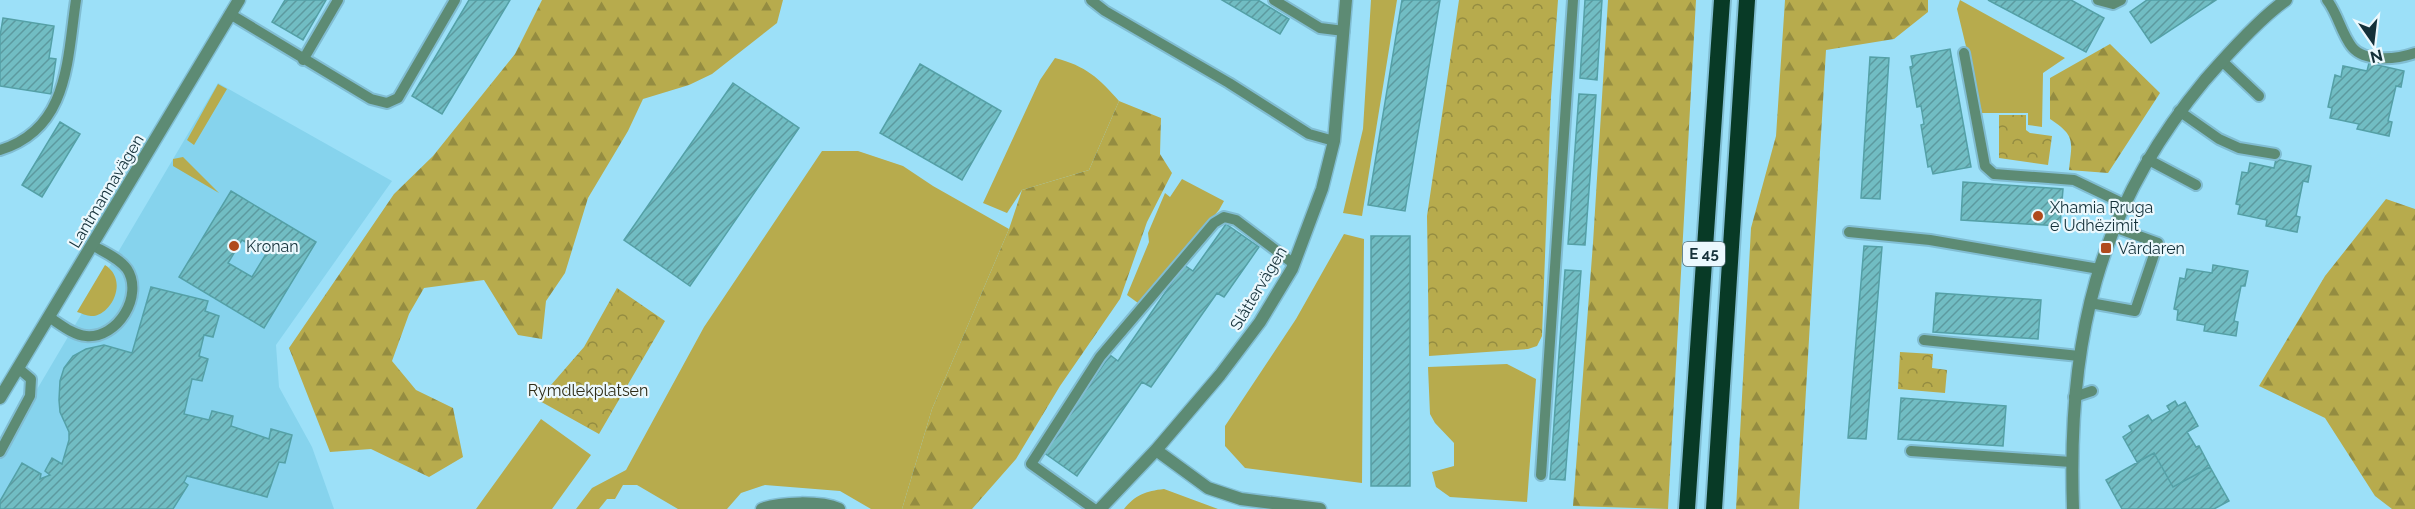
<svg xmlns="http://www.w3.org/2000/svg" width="2415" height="509" font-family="Raleway,sans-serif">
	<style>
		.built { fill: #86d3ed }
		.grass { fill: #b7ab4d }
		.forest { fill: url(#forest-firs) }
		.park { fill: url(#park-crowns) }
		.building { fill: url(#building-hatch); stroke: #54a0a6; stroke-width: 1.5; fill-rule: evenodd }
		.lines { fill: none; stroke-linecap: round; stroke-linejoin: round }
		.service-casing { stroke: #81bdd2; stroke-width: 14 }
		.minor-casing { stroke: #81bdd2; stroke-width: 15 }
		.tertiary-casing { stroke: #81bdd2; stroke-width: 15 }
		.trunk-casing { stroke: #81bdd2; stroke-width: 20 }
		.service { stroke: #5d8b74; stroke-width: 10 }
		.minor { stroke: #5d8b74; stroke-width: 12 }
		.tertiary { stroke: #5d8b74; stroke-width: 12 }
		.trunk { stroke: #083a26; stroke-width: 16 }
		.poi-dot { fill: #b04b1d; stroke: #ebf8fd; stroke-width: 2 }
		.labels { text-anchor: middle; stroke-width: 4.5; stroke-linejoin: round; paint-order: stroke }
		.shield { fill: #ebf8fd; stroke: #546c74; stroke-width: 1.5 }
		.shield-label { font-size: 15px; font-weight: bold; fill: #143039 }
		.street-label { font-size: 16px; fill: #143039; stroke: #ebf8fd }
		.poi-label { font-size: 16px; fill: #143039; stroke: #ebf8fd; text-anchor: start }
		.park-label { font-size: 16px; fill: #2f2d19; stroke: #ebf8fd }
	</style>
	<defs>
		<pattern id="forest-firs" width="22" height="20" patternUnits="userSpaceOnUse" patternTransform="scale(1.5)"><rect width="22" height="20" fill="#b7ab4d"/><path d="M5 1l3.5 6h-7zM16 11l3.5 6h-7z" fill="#948c41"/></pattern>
		<pattern id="park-crowns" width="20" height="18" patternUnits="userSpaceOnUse" patternTransform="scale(1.5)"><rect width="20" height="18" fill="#b7ab4d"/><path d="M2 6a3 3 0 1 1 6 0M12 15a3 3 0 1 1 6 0" fill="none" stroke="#948c41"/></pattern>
		<pattern id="building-hatch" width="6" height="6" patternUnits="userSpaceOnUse" patternTransform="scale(1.5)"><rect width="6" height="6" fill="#71bdc3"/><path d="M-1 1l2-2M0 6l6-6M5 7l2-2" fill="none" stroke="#5c9a9f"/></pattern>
	</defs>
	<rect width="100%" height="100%" fill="#9ce0f8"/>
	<path class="built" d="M218,83L392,181L276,345L279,387L312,447L334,509H0V452Z"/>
	<path class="grass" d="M1371,0H1397L1362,216L1343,213L1363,129Z
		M1960,0L2065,58L2043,73L2042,127L2028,125V113H1982L1957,9Z
		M1055,58C1086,66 1099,78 1119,101L1089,170L1022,190L1007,213L983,203L1040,80Z
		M218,84L227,89L194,145L187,140Z
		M822,151H858L903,166L933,186L1009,229L932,409L902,509H871L840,491L765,485L741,493L727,509H678L637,485H623L615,499H607L599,509H576L592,488L626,470L704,327Z
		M183,157L219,193L173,166V159Z
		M1182,179L1224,201L1219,210L1138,303L1127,295L1149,242L1148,233L1165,193L1170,197Z
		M1344,234L1364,239L1362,483L1245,468L1225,446V426L1296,319Z
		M105,265C130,281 110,317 91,316C87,316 81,313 77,312Z
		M1507,364L1536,379L1527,502L1450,497L1436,487L1432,472L1454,466V443L1435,423L1430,414L1428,367Z
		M541,419L591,455L552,509H476Z
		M1164,489L1218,509H1124C1135,495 1146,491 1164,489Z"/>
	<path class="forest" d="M542,0H783L777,23L712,74L689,85L643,99L628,131L588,198L565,273L546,301L542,339L518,335L484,280L424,288L409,314L392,361L416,390L453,408L463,457L429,477L371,449L330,452L289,348L394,194L433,156L515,54Z
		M1608,0H1696L1668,509L1573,506L1593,243Z
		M1785,0H1928V12L1894,39L1826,50L1799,509H1736L1751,228L1776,136Z
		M2110,44L2160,93L2108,173L2069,170C2072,141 2076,136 2050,119V78Z
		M1119,101L1161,118L1160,154L1172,173L1147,222L1120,299L1060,386L1016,459L972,509H902L932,409L1009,229L1022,190L1089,170Z
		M2386,199L2415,209V509H2392L2375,496L2325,418L2259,386L2325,276Z"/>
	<path class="park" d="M1459,0H1558L1551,97L1542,336L1537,346L1528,349L1429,356L1427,216Z
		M1999,115H2026V130L2030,133L2052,136L2048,165L1999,158Z
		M617,288L665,321L599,434L538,400L584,347Z
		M1900,352L1933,354L1932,368L1947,370L1945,393L1898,389Z"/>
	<path class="building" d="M285,0H326L303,40L272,22Z
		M469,0H510L442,114L412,96Z
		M1222,0H1258L1289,19L1280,34Z
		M1402,0H1440L1405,211L1368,205Z
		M1585,0H1602L1597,80L1580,78Z
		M1988,0H2071L2104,18L2086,52Z
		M2147,0H2216L2151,43L2130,12Z
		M3,18L54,26L49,58L56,59L51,94L0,86V36Z
		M1950,49L1971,167L1933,174L1931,166L1928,167L1921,125L1924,124L1921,106L1917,107L1910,67L1913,66L1911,56Z
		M1870,57L1889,58L1880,199L1861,198Z
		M2369,63L2404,71L2401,87L2396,86L2388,121L2392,122L2389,136L2357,129L2359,124L2330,118L2332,108L2328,107L2335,75L2341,77L2343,66L2367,71Z
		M920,64L1001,111L962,180L880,133Z
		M733,83L799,128L690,286L624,240Z
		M1579,94L1596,95L1585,245L1568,244Z
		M60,122L80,134L42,197L22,185Z
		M2276,159L2311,166L2308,182L2303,181L2296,216L2300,217L2297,232L2266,226L2267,220L2238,214L2240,205L2236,204L2242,172L2248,173L2250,163L2274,168Z
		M1963,182L2063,189L2060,226L1961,220Z
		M231,191L316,242L264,328L179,277ZM242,240L266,254L252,277L228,263Z
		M1226,224L1259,247L1224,297L1217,293L1151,387L1142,382L1077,476L1043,452L1110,355L1118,361L1184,265L1193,271Z
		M1371,236H1410V486H1371Z
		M1864,246L1882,247L1866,439L1848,438Z
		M2213,265L2248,271L2245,286H2241L2234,321L2238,322L2236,336L2204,331L2205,325L2177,320L2178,310L2174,309L2180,278L2185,279L2187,269L2212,273Z
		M1565,270L1581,271L1565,480L1550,479Z
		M151,287L208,301L205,311L219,316L213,337L204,335L199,356L208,359L202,381L192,379L184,414L209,420L212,411L233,416L231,426L269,439L271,429L292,435L285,463L279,462L267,497L187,476L184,482L188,485L173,509H0V501L22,463L41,474L40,479L50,475L45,471L52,458L62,464L69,440V432L60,412L59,400L60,381L64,368L73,356L86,349L104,345L132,353Z
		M1936,293L2041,300L2038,339L1933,332Z
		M1901,398L2006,406L2003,446L1898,439Z
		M2175,401L2178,406L2185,402L2198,426L2187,432L2196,447L2199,446L2210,467L2173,487L2154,453L2137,462L2123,437L2132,431L2129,426L2148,415L2152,421L2170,411L2167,406Z
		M2154,453L2173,487L2210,467L2229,501L2214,509H2122L2106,480Z"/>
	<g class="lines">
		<defs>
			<path id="service" d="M1091,0L1105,11L1229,83L1309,134L1334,141
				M1274,0L1320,28L1344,31
				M2098,0L2113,4L2121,0
				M2327,0C2338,14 2341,33 2352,47C2365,63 2398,59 2415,53
				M230,14L371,99L387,103L398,98L455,0
				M1964,53L1985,166L1994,174L2074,180L2124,204
				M303,60L338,0
				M2222,61L2259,96
				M2179,111L2219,139L2239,148L2275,154
				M0,150C69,129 67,60 76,0
				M2147,159L2196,185
				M1849,232L1930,240L2099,269
				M2090,303L2135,311L2158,243L2114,227
				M49,317C60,324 73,335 86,336C118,339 144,295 127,269C119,258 104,252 92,245
				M1924,340L2079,356
				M2074,397L2092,391
				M1911,451L2071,462
				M0,452L30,396L31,379L18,368
				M1541,475L1573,0
				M1094,509L1031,464L1100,357L1214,223L1224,217L1236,220L1294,264"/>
			<path id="minor" d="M762,509C780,502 821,501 839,509"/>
			<path id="tertiary" d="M0,398L239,0
				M1156,450L1208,488L1241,499L1320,509
				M1100,509L1156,450L1220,375L1260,322L1292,269L1322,189L1334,141L1346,0
				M2073,509C2067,342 2096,211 2205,80C2226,56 2260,18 2286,0"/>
			<path id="trunk" d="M1687,509L1722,0
				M1714,509L1747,0"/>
		</defs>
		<use href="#service" class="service-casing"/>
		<use href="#minor" class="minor-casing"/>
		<use href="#tertiary" class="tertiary-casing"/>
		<use href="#trunk" class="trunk-casing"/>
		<use href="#service" class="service"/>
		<use href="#minor" class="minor"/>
		<use href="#tertiary" class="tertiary"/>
		<use href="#trunk" class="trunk"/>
	</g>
	<g class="poi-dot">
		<circle cx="2038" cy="216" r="6"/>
		<circle cx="234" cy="246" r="6"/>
		<rect x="2100" y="242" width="12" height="12" rx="3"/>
	</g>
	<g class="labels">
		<rect class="shield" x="1683" y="242" width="42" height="24" rx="4.5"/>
		<g class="shield-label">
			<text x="1704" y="259">E 45</text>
		</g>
		<g class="street-label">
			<text transform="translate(106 191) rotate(-59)" y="6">Lantmannavägen</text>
			<text transform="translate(1258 288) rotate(-59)" y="6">Slåttervägen</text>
		</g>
		<g class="poi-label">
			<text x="2050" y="213">Xhamia Rruga<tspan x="2050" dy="18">e Udhëzimit</tspan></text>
			<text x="246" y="252">Kronan</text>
			<text x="2118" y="254">Vårdaren</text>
		</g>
		<g class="park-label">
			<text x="588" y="396">Rymdlekplatsen</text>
		</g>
	</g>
	<g transform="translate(2373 42) rotate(166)" stroke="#ebf8fd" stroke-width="4.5" paint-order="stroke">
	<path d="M0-4.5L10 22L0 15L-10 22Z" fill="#143039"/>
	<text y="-9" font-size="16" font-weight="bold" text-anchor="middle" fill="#143039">N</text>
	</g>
</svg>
